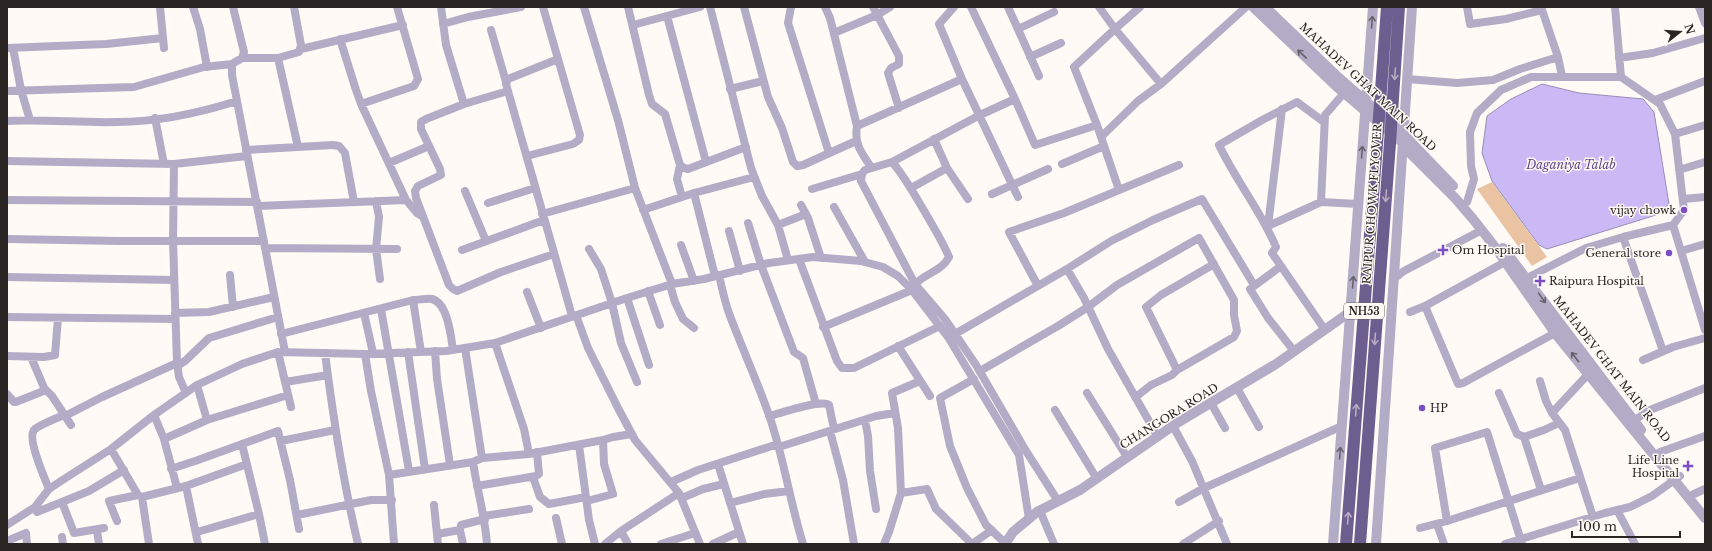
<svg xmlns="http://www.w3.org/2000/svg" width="1712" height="551" font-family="'Libre Baskerville',serif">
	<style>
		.green { fill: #eac3a3 }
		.water { fill: #cab9f5; stroke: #9a8db6 }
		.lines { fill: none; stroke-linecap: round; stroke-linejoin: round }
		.minor { stroke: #b3acc6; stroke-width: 8 }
		.tertiary { stroke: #b3acc6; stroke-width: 10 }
		.trunk { stroke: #6d5e90; stroke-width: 12 }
		.trunk-bridge { stroke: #6d5e90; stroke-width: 12 }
		.oneway { stroke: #68626c }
		.oneway2 { stroke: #b6acc2 }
		.poi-dot { fill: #7b4dc5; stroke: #fffaf5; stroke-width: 1.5 }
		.labels { text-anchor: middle; stroke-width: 3; stroke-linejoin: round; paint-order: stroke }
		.shield { fill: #fffaf5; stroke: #6b6662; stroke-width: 1 }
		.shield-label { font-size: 10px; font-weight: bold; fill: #2b2623 }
		.street-label { font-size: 11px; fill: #2b2623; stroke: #fffaf5 }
		.poi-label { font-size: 11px; fill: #2b2623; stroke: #fffaf5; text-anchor: end }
		.water-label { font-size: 12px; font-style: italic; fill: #5f478e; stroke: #fffaf5 }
	</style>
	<rect width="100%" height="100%" fill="#fffaf5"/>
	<path class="green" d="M1492,182L1547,257L1532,266L1477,189Z"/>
	<path class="water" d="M1542,84L1579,93L1643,99L1654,112L1669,204L1656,215L1547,249L1539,245L1492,181L1482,153L1487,116L1511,99Z"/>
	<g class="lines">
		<path class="minor" d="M160,7L164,48
			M193,7L200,29L207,67
			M233,7L244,52L242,58L232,64V75L285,352
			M441,7L446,45L464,104
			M543,7L558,59L508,79L506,84L572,316
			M584,7L618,120L635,188L672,284
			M628,7L649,95L652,104L665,114L680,165L684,168L688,169L746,147
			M710,7L751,168L762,196L778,225L788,260
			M744,7L768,97L782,128L793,162L797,166L803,165L856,141
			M791,7L788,23L829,153
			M825,7L830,18L857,126C854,144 861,152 871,167
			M873,7L899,56V64L891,68L888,73L899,108
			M954,7L939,24L962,79L1018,197
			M971,7L1015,99L1035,145L1097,125
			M1008,7L1039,76
			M1099,7L1115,29L1074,67L1097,125L1119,190
			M1140,7L1115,29L1161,84
			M1467,7L1470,24L1506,19L1542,10
			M1541,7L1558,57
			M1615,7L1621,77
			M1699,7L1705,23
			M667,16L706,162
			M443,24L468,17L521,7
			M633,25L700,7
			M1018,29L1054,12
			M491,30L506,82
			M834,33L877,15L890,7
			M340,39L356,90L361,104L406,200L417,213L422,216
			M7,48L106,44L163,38
			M13,48L21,90L30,120
			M301,49L403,25
			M1030,57L1061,43
			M242,58H278L299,52L301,45L294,7
			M278,58L298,147
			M1619,58L1653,53L1705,38
			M1407,79L1457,83L1493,80L1520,69L1558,57L1562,76
			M730,89L763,81
			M7,91L134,87L204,67L232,64
			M508,91L464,104L426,119L421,122V129L440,169L441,175L418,186L415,191L416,198L449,285L453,289L457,291L501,272L554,254
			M1015,99L980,115L892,162L865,170L862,174L861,181L915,284L945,319L976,365L1026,451L1058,501
			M1655,100L1705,81
			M361,104L414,86L418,79L397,7
			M155,118L164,164
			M7,121C44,119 80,123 117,122C157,122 199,113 237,101
			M1324,122L1297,102L1264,119L1219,145C1236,181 1261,211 1276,247L1272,253L1325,330
			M857,126L962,79
			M1675,134L1705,125
			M1101,137L1138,101L1161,84L1246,7
			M934,139L947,168L968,199
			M246,150L333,145L339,146L345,153L354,202
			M527,156L573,144L579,140L580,135L558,59
			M7,161L174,164L247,156
			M389,163L429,146
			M174,164L173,240L177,363L179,377L186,393
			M1062,164L1104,146
			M680,165L677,179L682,197
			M1679,170L1705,162
			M911,188L947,168
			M812,189L862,174
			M465,191L486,241
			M694,193L715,276
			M992,194L1048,169
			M1683,199L1705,197
			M7,200L257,202
			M376,201L379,217L376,249L380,279
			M1321,202L1325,115L1344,93
			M1467,202L1474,179L1471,166L1470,132L1477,113L1501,90L1531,77H1621L1660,104L1675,134L1684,210L1673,225L1623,237L1586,248L1527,278L1522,283
			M488,203L535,188
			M801,205L808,218L821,258
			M258,206L406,200
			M834,207L865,262
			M643,210L694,193L754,177
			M542,214L635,188
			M748,223L761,265L794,352L803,358L816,404
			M778,225L806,214
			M1673,225L1705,330
			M1268,226L1282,109
			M1268,226L1321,202L1358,204
			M729,231L740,271
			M1623,237L1663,351
			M7,239L120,241H264
			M681,245L694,281
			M265,248L397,249
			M589,249L601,269L612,303L621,343L637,382
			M462,250L544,220
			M1681,251L1705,244
			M799,259L837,361L842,368H854L940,326
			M1281,266L1250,289L1268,318L1294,351
			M1067,269L1084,298L1108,349L1158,437
			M230,275L233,307
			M719,275C722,289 725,303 730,316C743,350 758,383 770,418C784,459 790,502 803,544
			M7,277L174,280
			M1394,279L1404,271L1482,230
			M670,285L675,302L683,319L694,328
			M1038,286L1009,232L1064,213L1179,165
			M648,291L660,325
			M527,292L541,328
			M627,298L649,365
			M413,300L421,352
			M1425,306L1458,384L1463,383L1555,333
			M381,309L409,471
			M1410,312L1425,306L1505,262
			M175,313L209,312L274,297
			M364,313L373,353
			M576,315L588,348L618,408L635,440L679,493L700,544
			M7,317L175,319
			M823,327L912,290C919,274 941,273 949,257C943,242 934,228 926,214C915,196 906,178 892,162
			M281,334L413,300C419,300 426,298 432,299C448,303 451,337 453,350
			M955,334L1067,269L1111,241L1153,220L1202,199L1254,285
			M495,343L524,429L529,454
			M898,346L930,396
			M465,348L482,458
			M435,351L437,379L450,465
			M278,352L291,407
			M408,352L425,469
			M325,353C333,417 343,481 358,544
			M365,354L371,391L389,475L394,544
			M7,356L44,357L55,355L58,318
			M31,357L45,390
			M1643,360L1673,347L1705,338
			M177,366L185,361L209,338L278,317
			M1177,370L1146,307L1161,295L1214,264
			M980,371L1058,326L1088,307L1117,285L1199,238L1234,300V315L1237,331L1234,337L1177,370L1172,375L1151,385L1136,397
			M974,379L940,398L950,446L967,488L986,525L1006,544
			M1540,381L1546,401L1552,413L1565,430L1593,517
			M285,382L328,375
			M197,385L207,420
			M1237,388L1259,427
			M1087,393L1127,457
			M1499,393L1517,434L1524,437L1544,430L1559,423
			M7,394L14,402H16L46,390L52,396L71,425
			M1211,403L1225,428
			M1055,410L1097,479
			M1552,413L1592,370
			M154,415L164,439L177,488
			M65,416L102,397L177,363
			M769,416C781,413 821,399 829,405L834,429
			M865,420L868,436L870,471L876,509
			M1630,423L1650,410L1705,388
			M1173,426L1192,461L1227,544
			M830,431L843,480L854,544
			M1524,437L1541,490
			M164,439L207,420L288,395
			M281,441L335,430
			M242,444L259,514L265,544
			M579,445L589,520L595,544
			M779,447L876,416L895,413
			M111,449L138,495L142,497L186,486L247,464
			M1660,452L1705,436
			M473,462C477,490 485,516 487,544
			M718,464L743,544
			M171,469L198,460L278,431L290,480L299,529
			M389,475L473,462L482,458L529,454L603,440L613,437L632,434
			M533,477L540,497L549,504L586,497
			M671,482L698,470L778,444
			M186,486L198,544
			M477,486L536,476L539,474L537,452
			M49,489C45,479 27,439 34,430C38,425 57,418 64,415
			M901,493L927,489L936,509L972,544L992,530
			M1694,494L1705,489
			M142,497L149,544
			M682,498L703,489L724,484
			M587,501L613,494L604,464L603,440
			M62,502L89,491L124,470
			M1179,502L1204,488L1342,426
			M730,503L764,494L789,491
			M434,505L438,544
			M35,507L37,512L62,502L74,533L104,528
			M1617,510L1635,544
			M1040,511L1054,544
			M297,515L371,500H392
			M484,516L529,509
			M556,518L562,544
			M117,521L109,501L138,495
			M1447,521L1435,448L1487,432L1522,544
			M1437,524L1444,544
			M7,525L35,507L49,489L61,481L111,449L154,415L197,385L242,364L278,352L365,354L446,351L495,343L627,298L672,284L704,279L769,263L813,257L861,261L883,267L898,276L912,290L948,337L1019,455L1029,519
			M1420,528L1447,521L1580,478
			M97,530L99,544
			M621,531L628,544
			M197,532L259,514
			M437,534L460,530
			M62,537L63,544
			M7,541L26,533L27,544
			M463,544L460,530L461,525L485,519
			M605,544L621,531L679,493
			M661,544L695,533
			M713,544L739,532
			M884,544L889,532L901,493L898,428L892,393L920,381
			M1183,544L1219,521
			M1505,544L1605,513L1630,507L1652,496L1680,476"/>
		<path class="tertiary" d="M1253,7L1337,87L1403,143L1410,153L1455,198L1473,219L1495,247L1555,333L1705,518
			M1265,7L1338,77L1403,134L1453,186
			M1503,248L1641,430
			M1005,544L1013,532L1037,512L1080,490L1177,423L1276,364L1350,312
			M1333,544L1373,7
			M1376,544L1412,7"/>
		<path class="trunk" d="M1346,544L1378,131
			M1360,544L1390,143"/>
		<path class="trunk-bridge" d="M1378,131L1387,7
			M1390,143L1399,7"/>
	</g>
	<defs><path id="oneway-shaft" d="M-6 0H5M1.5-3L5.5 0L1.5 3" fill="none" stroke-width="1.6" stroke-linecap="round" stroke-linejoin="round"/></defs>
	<g class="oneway">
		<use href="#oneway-shaft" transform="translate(1372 22) rotate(-86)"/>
		<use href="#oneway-shaft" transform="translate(1302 54) rotate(-137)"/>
		<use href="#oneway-shaft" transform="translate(1362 152) rotate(-86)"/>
		<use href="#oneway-shaft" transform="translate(1353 282) rotate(-86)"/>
		<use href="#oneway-shaft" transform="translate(1542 298) rotate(54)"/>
		<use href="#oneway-shaft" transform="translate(1575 357) rotate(-128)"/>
		<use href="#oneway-shaft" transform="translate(1340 453) rotate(-86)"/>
	</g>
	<g class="oneway2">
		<use href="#oneway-shaft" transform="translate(1395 74) rotate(94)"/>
		<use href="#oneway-shaft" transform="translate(1386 196) rotate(94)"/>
		<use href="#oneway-shaft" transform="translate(1375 339) rotate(94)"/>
		<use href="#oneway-shaft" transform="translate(1356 410) rotate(-86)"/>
		<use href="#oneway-shaft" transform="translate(1348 518) rotate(-86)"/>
	</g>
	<g class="poi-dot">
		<circle cx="1684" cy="210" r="4"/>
		<path d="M1441 244h4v4h4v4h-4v4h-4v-4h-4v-4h4z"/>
		<circle cx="1669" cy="253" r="4"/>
		<path d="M1538 275h4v4h4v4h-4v4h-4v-4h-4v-4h4z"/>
		<circle cx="1422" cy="408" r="4"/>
		<path d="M1686 460h4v4h4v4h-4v4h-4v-4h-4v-4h4z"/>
	</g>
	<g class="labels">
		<rect class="shield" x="1344" y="303" width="40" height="16" rx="3"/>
		<g class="shield-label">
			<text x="1364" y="315">NH53</text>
		</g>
		<g class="street-label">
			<text transform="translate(1368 87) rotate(43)" y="4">MAHADEV GHAT MAIN ROAD</text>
			<text transform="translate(1372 204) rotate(-86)" y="4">RAIPUR CHOWK FLYOVER</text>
			<text transform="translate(1612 369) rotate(52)" y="4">MAHADEV GHAT MAIN ROAD</text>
			<text transform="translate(1169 416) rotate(-32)" y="4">CHANGORA ROAD</text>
		</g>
		<g class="poi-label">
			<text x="1676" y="214">vijay chowk</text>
			<text x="1452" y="254" text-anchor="start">Om Hospital</text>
			<text x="1661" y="257">General store</text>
			<text x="1549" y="285" text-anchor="start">Raipura Hospital</text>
			<text x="1430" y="412" text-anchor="start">HP</text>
			<text x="1679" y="464">Life Line<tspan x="1679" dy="13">Hospital</tspan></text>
		</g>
		<g class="water-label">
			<text x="1571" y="169">Daganiya Talab</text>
		</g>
	</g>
	<rect width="1712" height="551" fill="none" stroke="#2b2623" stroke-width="16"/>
	<g transform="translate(1680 32) rotate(73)" stroke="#fffaf5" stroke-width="3" paint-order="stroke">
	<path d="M0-3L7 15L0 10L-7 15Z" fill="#2b2623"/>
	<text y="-6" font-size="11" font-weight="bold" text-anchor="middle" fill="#2b2623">N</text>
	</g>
	<path d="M1572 531v6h108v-6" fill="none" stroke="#2b2623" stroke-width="2"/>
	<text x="1578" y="531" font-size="12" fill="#2b2623" stroke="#fffaf5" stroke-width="3" paint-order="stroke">100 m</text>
</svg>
